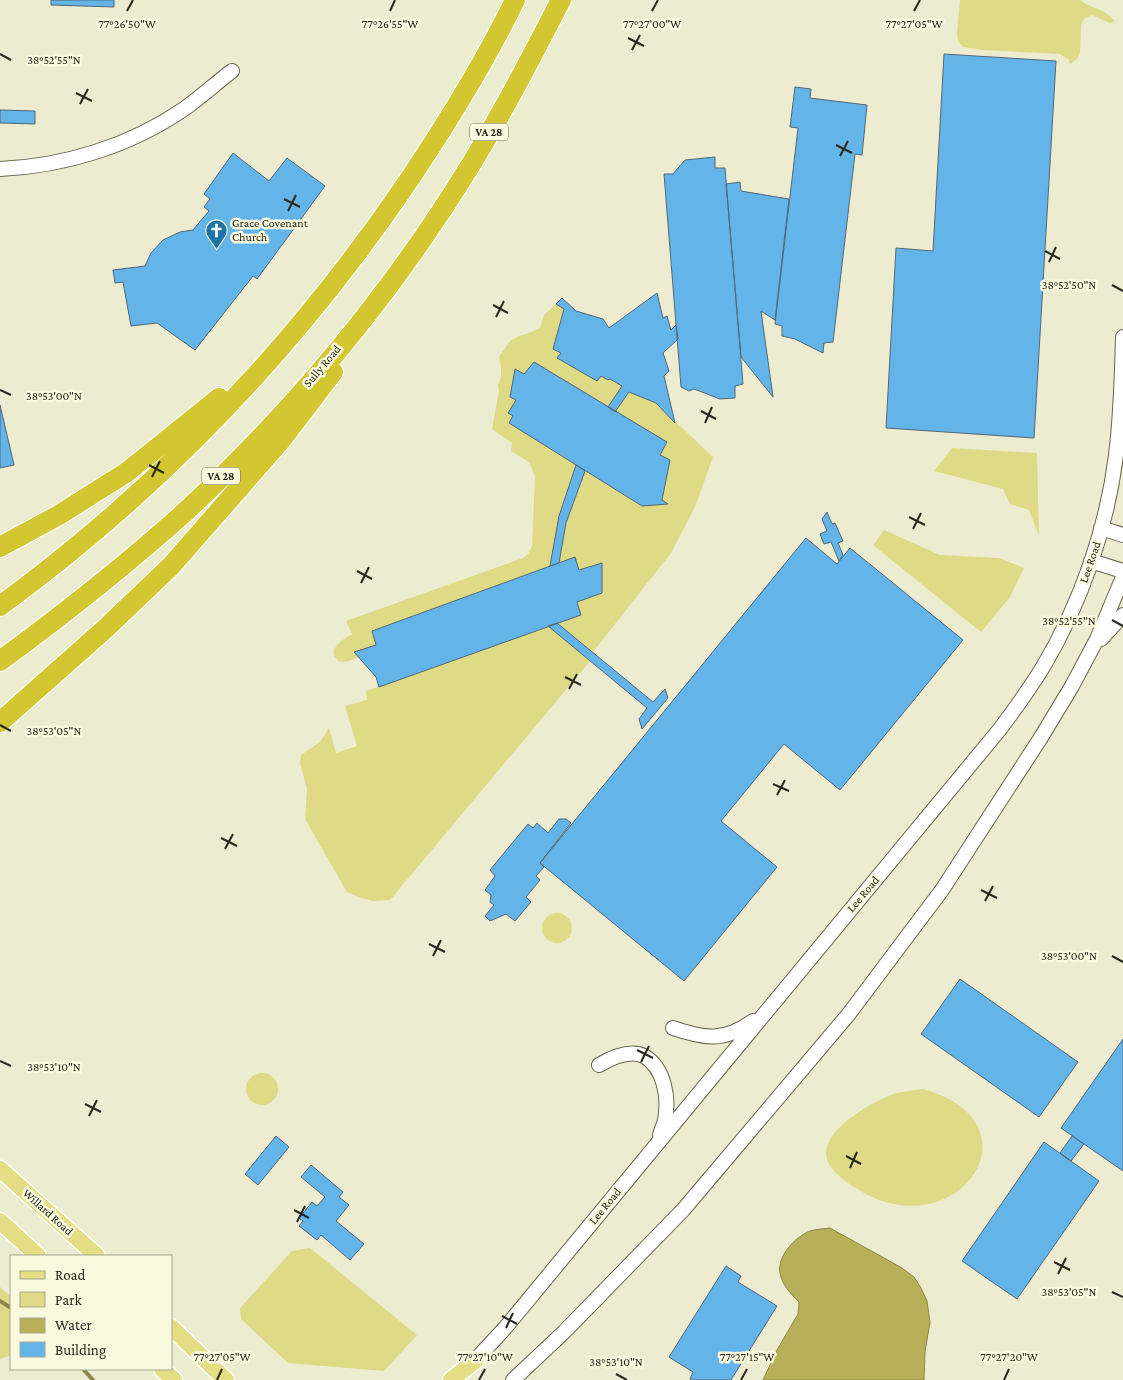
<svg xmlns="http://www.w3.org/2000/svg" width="1123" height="1380" font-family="'Crimson Pro',serif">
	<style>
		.green { fill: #dfda86 }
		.water { fill: #b7b059; stroke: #8c8747 }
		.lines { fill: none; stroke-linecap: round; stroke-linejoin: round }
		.stream { stroke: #8c8747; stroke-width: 4 }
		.building { fill: #63b4e9; stroke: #526776 }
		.minor-casing { stroke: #67664f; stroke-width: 16 }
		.major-casing { stroke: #fff; stroke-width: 19 }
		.highway-casing { stroke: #fff; stroke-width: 22 }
		.minor { stroke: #fff; stroke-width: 14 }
		.major { stroke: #e4dd83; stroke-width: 16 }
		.highway { stroke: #d2c730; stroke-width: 20 }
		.ticks { fill: none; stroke: #29281e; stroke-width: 2 }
		.labels { text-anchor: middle; stroke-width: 5; stroke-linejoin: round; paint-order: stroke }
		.shield { fill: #faf9de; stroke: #686758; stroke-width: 1 }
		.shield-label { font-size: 11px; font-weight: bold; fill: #29281e }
		.poi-label { font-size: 12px; fill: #29281e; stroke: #faf9de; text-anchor: start }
		.street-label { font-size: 12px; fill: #29281e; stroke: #faf9de }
		.ticks-label { font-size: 12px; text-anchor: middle; fill: #29281e; stroke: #faf9de; stroke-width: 5; stroke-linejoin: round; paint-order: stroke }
	</style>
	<rect width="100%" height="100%" fill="#edecd1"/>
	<path class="green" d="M960,0H1080C1092,9 1104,8 1115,21L1110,23L1092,15L1084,19L1081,24L1080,53L1077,59L1070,64L1069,60L1060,54L981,50L963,47L958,41L957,34Z
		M556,304L564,309L553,348L597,380L601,376L608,380L610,379L622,386L608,407L534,362L524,374L515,369L510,396L516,400L509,413L513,416L509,423L576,465L559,516L550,566L372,631L376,645L355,652L359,657C354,659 348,662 343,662C340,662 338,661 336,658C328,648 345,638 352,634L346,621L523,558L528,554L532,546L535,476L529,462L511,451L512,443L492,429L499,391L498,385L501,378V368L499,357L510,341L519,336L529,333L540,328L544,315Z
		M629,392L656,403L713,457L695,507L671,553L593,652L557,623L580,615L577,602L602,564L579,570L575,557L559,563L566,523L585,471L642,506L667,503L660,500L670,460L660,455L667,442L615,412Z
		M952,448L1037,453L1039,536L1029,510L1010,504L1003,489L934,471Z
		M884,530L940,555L999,558L1024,568L1010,597L981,632L873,545Z
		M548,626L590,661L390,900L373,901L361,898L347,892L305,819L307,789L300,763L301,755L320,742L329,728L336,753L357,746L345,706L367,700L366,691Z
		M542 928a15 15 0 1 1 30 0a15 15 0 1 1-30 0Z
		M246 1089a16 16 0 1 1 32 0a16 16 0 1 1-32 0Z
		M923,1089C1045,1123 957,1250 859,1190C849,1184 830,1172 827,1159C819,1131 874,1100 897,1093C905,1091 914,1090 923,1089Z
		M310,1248L417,1335L384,1371L288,1363L241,1319L240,1308L292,1251Z
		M0,1287L11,1297V1355L0,1359Z"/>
	<path class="water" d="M830,1228L902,1268L914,1277L921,1288L927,1301L930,1322L925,1352L924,1380H763L777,1350L798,1314L799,1302C791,1294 782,1285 780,1273C777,1256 795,1237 810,1231C817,1229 823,1229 830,1228Z"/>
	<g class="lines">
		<path class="stream" d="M0,1301L11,1308
			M83,1369L93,1380"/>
	</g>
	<path class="building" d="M51,0H114V7L51,5Z
		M944,54L1056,61L1034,438L886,428L896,248L933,251Z
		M795,87L811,89L810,98L867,105L862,155L855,154L833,342L824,343L823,353L795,339L782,336V326L775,324L798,128L790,127Z
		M0,110L35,111V124L0,123Z
		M233,153L269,181L287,158L325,186L257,279L253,276L195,350L157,323L131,326L123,282L115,283L113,270L145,266L151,253L163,240L180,232L193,230L209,211L204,207L210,199L204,194Z
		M715,157V168H725L743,384L735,386V398L720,399L694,389L689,391L681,387L664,174H673L685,160Z
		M740,182L741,191L789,199L775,320L761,311L773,397L741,357L726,184Z
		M657,293L663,318L667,316L671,330L676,325L678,339L663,353L669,371L664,376L675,423L656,403L629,392L615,412L608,407L622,386L610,379L608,380L601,376L597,381L557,358L561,353L553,349L564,309L556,304L562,298L576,311L603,319L609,328Z
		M534,362L667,442L660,455L670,460L662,500L668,504L642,506L509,423L513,416L508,413L516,400L510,397L515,369L524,374Z
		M0,405L14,465L0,468Z
		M576,465L585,471L566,523L559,563L550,566L559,516Z
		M827,512L832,524L835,523L843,541L838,543L843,555L839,561L831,542L824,544L820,534L827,531L822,519Z
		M806,538L837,564L850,548L963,640L840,790L784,744L721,821L777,867L684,981L540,863Z
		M575,557L579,570L602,563V593L577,602L581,615L379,687L376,677L354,652L376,645L372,631Z
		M557,623L653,702L665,689L668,698L642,729L639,719L647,708L548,626Z
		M559,819H566L571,823L540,863L544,867L536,876L540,880L526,897L531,902L515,921L506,914L490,921L485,916L494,905L490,902L491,895L485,890L495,876L490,870L528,824L533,828L537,823L548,833Z
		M960,979L1078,1062L1039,1117L921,1034Z
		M1123,1039V1171L1061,1128Z
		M276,1136L289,1147L258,1185L245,1174Z
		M1072,1136L1084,1144L1071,1161L1060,1153Z
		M1044,1142L1099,1181L1017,1299L962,1261Z
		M311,1165L343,1192L339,1197L349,1205L336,1221L364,1244L350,1260L321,1235L317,1240L299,1226L303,1221L299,1218L312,1202L317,1206L325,1197L301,1177Z
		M726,1266L741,1276L738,1282L777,1306L731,1380H692L690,1379L693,1372L669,1357Z"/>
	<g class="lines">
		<defs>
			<path id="minor" d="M0,169C65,166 130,146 184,109C201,97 216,83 232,71
				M1101,528L1123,535
				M1091,561L1123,571
				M1101,639L1123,615
				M673,1028C705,1039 724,1042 753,1021
				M599,1065C611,1058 629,1049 644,1056C665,1068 669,1099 665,1120C664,1125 661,1130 660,1135
				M469,1367L505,1328L1000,729C1015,709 1030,688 1043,667C1081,603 1107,528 1116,455C1121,416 1122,376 1123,337
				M513,1380L564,1332L683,1210L848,1015L942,890L1040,739L1072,686L1097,639L1123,577"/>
			<path id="major" d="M0,1169L97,1256
				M0,1221L38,1256
				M171,1327L226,1380
				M162,1369L174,1380
				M451,1380L476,1360"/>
			<path id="highway" d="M0,547L59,515L127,472L219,398
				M0,606C161,488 299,343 411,177C449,120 485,62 515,0
				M0,661C64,614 126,565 185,512C294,411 392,293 470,166C503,112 532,56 561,0
				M0,722L105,629L171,566L282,439L333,372"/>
		</defs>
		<use href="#minor" class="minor-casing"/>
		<use href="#major" class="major-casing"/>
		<use href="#highway" class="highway-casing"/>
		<use href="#minor" class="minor"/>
		<use href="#major" class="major"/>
		<use href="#highway" class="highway"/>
	</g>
	<path class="ticks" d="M127,11L133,0M390,11L395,0M652,11L658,0M914,11L920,0M628,38L644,46M632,50L640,35M0,54L11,60M76,93L92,101M80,104L88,89M836,145L852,153M840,156L848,141M284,199L300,207M288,211L296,195M1045,251L1060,259M1049,262L1056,247M1112,285L1123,291M493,305L508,313M496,317L504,301M0,390L11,395M701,411L716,419M705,423L712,407M149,465L164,473M152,477L160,461M909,517L925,525M913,529L921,513M357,571L372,579M361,583L369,567M1112,620L1123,626M565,677L581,685M569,689L577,674M0,725L11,731M773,784L789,791M777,795L785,780M221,838L237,846M225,849L233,834M981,890L997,898M985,901L993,886M429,944L445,952M433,956L441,940M1112,956L1123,962M637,1050L653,1058M0,1061L11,1066M641,1062L649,1046M85,1104L101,1112M89,1116L97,1100M846,1156L861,1164M850,1168L857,1152M294,1210L309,1218M297,1222L305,1206M1054,1262L1070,1270M1058,1274L1066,1258M1112,1292L1123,1297M502,1316L517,1324M506,1328L513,1313M616,1374L627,1380M217,1380L222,1369M479,1380L485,1369M741,1380L747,1369M1004,1380L1009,1369"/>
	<defs>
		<symbol id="church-pin" viewBox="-11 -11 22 30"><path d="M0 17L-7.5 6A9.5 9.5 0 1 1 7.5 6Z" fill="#1f73a4" stroke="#faf9de"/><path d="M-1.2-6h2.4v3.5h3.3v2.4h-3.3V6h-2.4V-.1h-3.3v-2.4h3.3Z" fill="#fff"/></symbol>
	</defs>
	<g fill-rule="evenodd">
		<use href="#church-pin" x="204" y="218" width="25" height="34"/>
	</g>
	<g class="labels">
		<g class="shield">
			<rect x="470" y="123.5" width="38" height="17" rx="4"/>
			<rect x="202" y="467.5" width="38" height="17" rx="4"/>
		</g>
		<g class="shield-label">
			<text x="489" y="136">VA 28</text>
			<text x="221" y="480">VA 28</text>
		</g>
		<g class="poi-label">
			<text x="232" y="227">Grace Covenant<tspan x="232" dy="14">Church</tspan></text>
		</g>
		<g class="street-label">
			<text transform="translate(322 366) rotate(-50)" y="4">Sully Road</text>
			<text transform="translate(1090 562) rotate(-71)" y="4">Lee Road</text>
			<text transform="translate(863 894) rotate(-50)" y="4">Lee Road</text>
			<text transform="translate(605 1206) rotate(-51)" y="4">Lee Road</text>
			<text transform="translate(48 1212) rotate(42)" y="4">Willard Road</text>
		</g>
	</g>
	<g class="ticks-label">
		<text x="127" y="28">77°26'50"W</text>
		<text x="390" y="28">77°26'55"W</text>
		<text x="652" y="28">77°27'00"W</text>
		<text x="914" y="28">77°27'05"W</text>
		<text x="54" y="64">38°52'55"N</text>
		<text x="1069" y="289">38°52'50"N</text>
		<text x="54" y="400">38°53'00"N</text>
		<text x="1069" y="625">38°52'55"N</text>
		<text x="54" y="735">38°53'05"N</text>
		<text x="1069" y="960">38°53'00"N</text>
		<text x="54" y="1071">38°53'10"N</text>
		<text x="1069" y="1296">38°53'05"N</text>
		<text x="222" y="1361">77°27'05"W</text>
		<text x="485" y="1361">77°27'10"W</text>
		<text x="747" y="1361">77°27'15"W</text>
		<text x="1009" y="1361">77°27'20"W</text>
		<text x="616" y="1366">38°53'10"N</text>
	</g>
	<rect x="10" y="1255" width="162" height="115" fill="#faf9de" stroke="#a6a591"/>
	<rect x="20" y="1271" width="25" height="8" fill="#e4dd83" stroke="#a6a591"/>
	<text x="55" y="1280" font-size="15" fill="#29281e">Road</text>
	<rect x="20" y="1292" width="25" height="15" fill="#dfda86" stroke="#a6a591"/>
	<text x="55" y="1305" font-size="15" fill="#29281e">Park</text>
	<rect x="20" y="1318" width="25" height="15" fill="#b7b059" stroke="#a6a591"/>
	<text x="55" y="1330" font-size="15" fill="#29281e">Water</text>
	<rect x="20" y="1342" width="25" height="15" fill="#63b4e9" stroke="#a6a591"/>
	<text x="55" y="1355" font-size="15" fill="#29281e">Building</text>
</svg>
